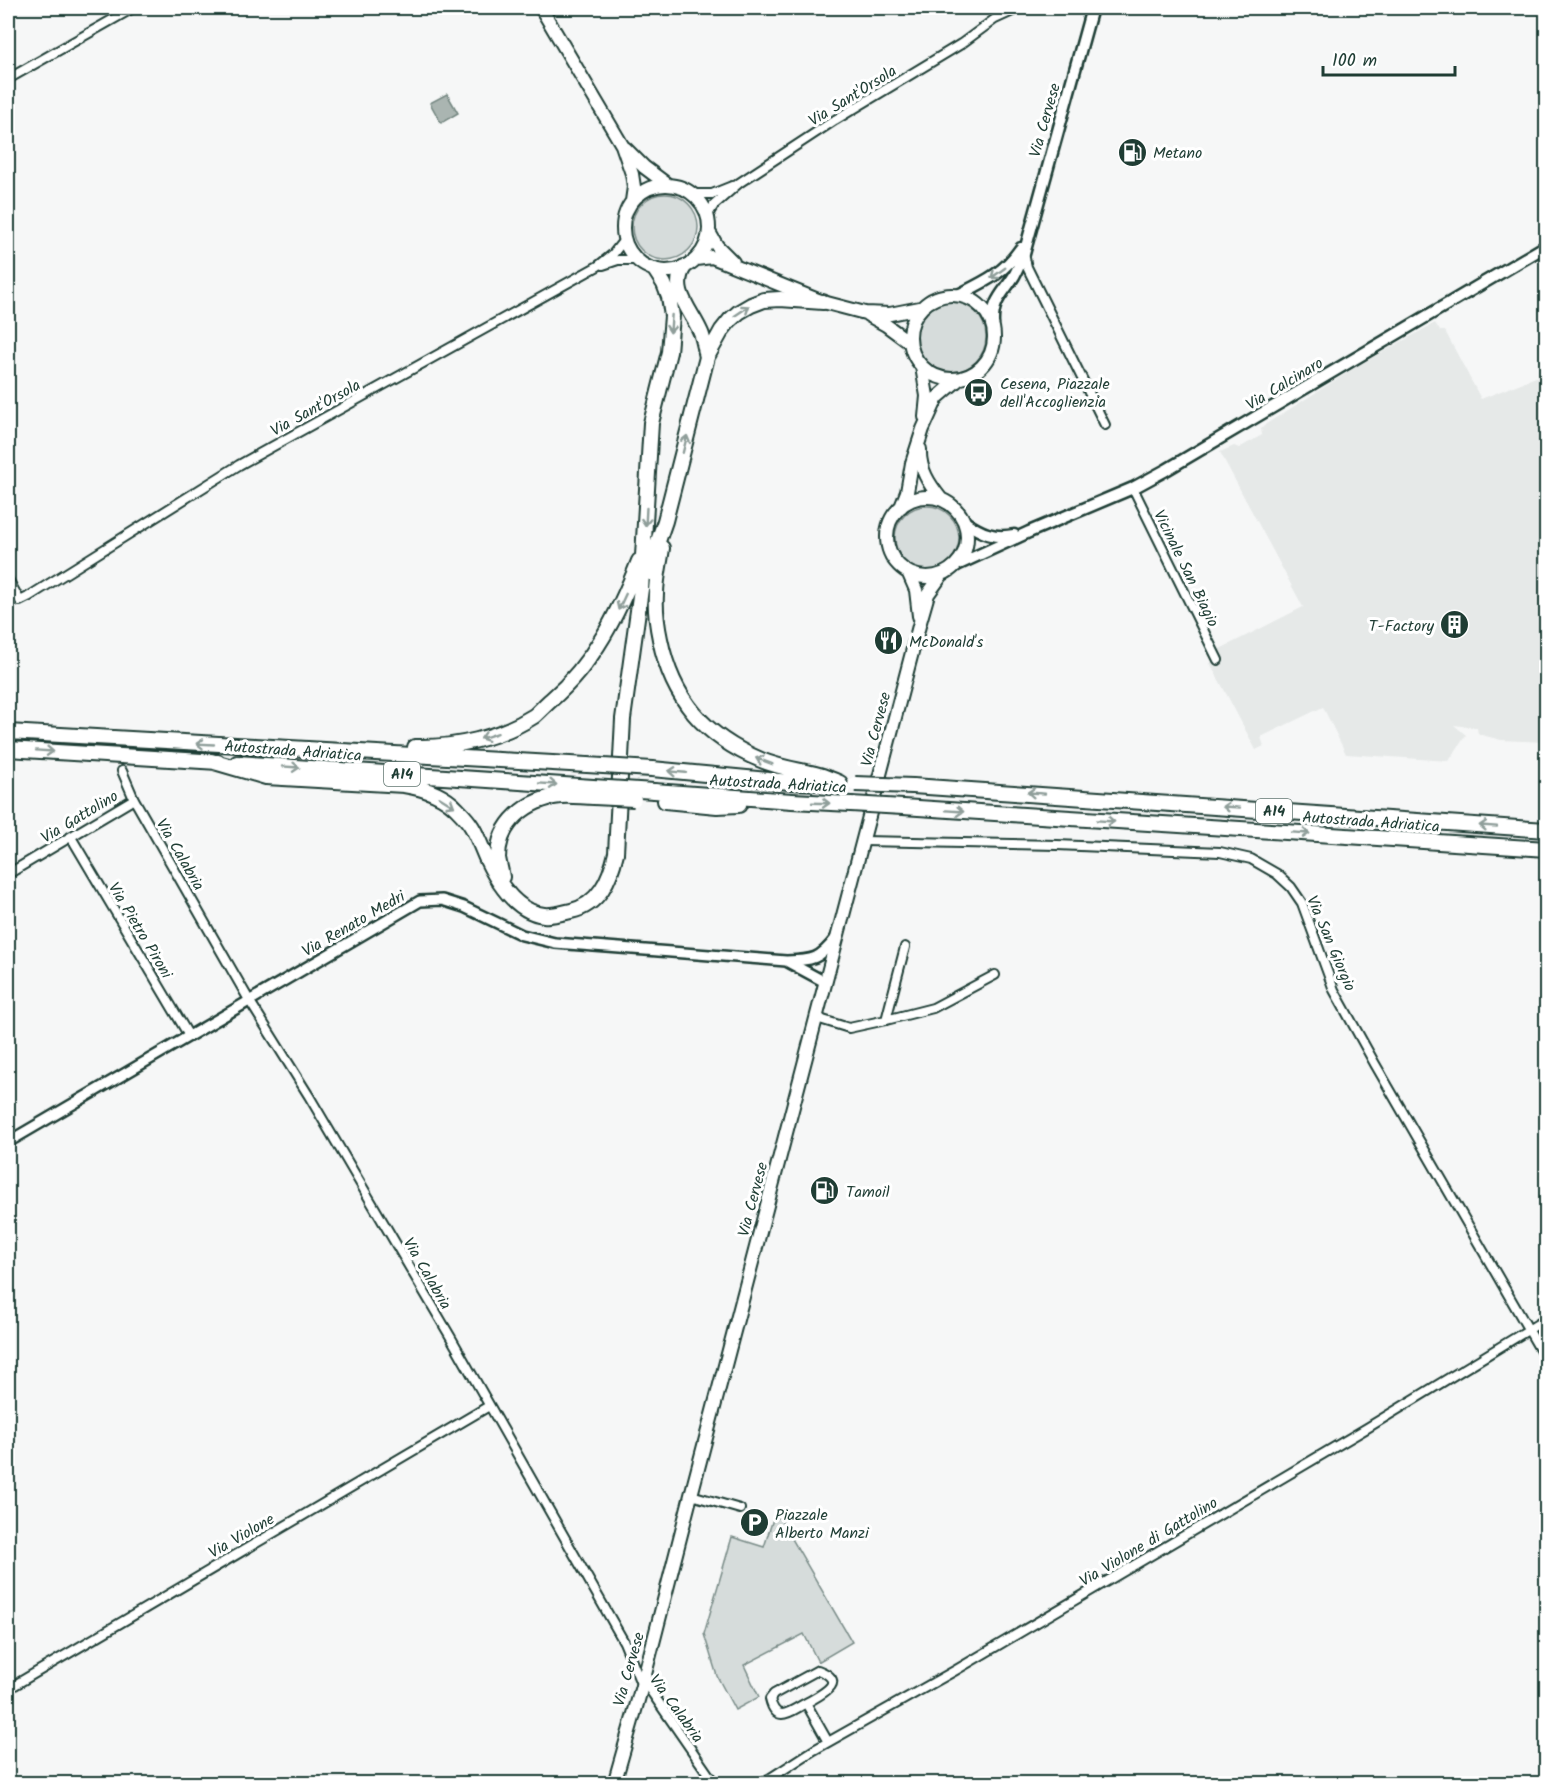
<svg xmlns="http://www.w3.org/2000/svg" width="1554" height="1791" font-family="Kalam,sans-serif">
	<style>
		.built { fill: #e6e9e8 }
		.green { fill: #d6dcdb; stroke: #7a8c88; stroke-width: 1.5 }
		.water { fill: #aab5b1; stroke: #72857f; stroke-width: 1.5 }
		.lines { fill: none; stroke-linecap: round; stroke-linejoin: round }
		.minor-casing { stroke: #1f3d34; stroke-width: 12 }
		.tertiary-casing { stroke: #1f3d34; stroke-width: 14 }
		.secondary-casing { stroke: #1f3d34; stroke-width: 15 }
		.primary-casing { stroke: #1f3d34; stroke-width: 16 }
		.motorway-casing { stroke: #1f3d34; stroke-width: 18 }
		.minor { stroke: #fff; stroke-width: 8 }
		.tertiary { stroke: #fff; stroke-width: 9 }
		.secondary { stroke: #fff; stroke-width: 10 }
		.primary { stroke: #fff; stroke-width: 12 }
		.motorway { stroke: #fff; stroke-width: 14 }
		.motorway-bridge-casing { stroke: #1f3d34; stroke-width: 18; stroke-linecap: butt }
		.motorway-bridge { stroke: #fff; stroke-width: 14 }
		.oneway { stroke: #8f9e9a }
		.labels { text-anchor: middle; stroke-width: 6; stroke-linejoin: round; paint-order: stroke }
		.shield { fill: #fff; stroke: #627771; stroke-width: 1.5 }
		.shield-label { font-size: 15px; font-weight: bold; fill: #1f3d34 }
		.street-label { font-size: 16px; fill: #1f3d34; stroke: #fff }
		.poi-label { font-size: 16px; fill: #1f3d34; stroke: #fff; text-anchor: start }
	</style>
	<rect width="100%" height="100%" fill="#f6f7f7"/>
	<filter id="ink" filterUnits="userSpaceOnUse"><feTurbulence type="fractalNoise" baseFrequency=".0167" numOctaves="2"/><feDisplacementMap in="SourceGraphic" scale="12" xChannelSelector="R" yChannelSelector="G"/><feConvolveMatrix kernelMatrix="1 2 1 2 8 2 1 2 1" color-interpolation-filters="sRGB"/></filter>
	<g filter="url(#ink)">
		<path class="built" d="M1435,323L1440,331H1445L1481,399L1546,373V742L1501,740L1478,734L1477,728L1454,725L1466,735L1449,761L1346,754L1323,707L1261,737L1264,746L1256,750L1210,663L1220,657L1216,651L1303,607L1220,452L1234,446L1239,448L1262,435L1261,429L1266,424L1361,364Z"/>
		<path class="green" d="M632 227a33 33 0 1 1 66 0a33 33 0 1 1-66 0Z
			M916 337a35 35 0 1 1 70 0a35 35 0 1 1-70 0Z
			M895 538a32 32 0 1 1 64 0a32 32 0 1 1-64 0Z
			M774,1516L780,1518L852,1642L818,1662L804,1634L744,1665L759,1697L735,1710L717,1676L704,1634L732,1537L764,1547Z"/>
		<path class="water" d="M447,94L458,113L441,123L430,103Z"/>
		<g class="lines">
			<defs>
				<path id="minor" d="M8,79L133,8
					M691,194H712L732,186
					M707,216L714,205L739,183L835,120L961,44L995,19L1019,8
					M1024,254L1027,267L1105,425
					M603,265L618,260H636
					M1133,488L1218,660
					M8,579L20,601L28,597L239,465L598,266L613,254L624,240
					M122,771L134,799L249,1000L309,1096L450,1336L624,1642L642,1686L648,1687L715,1784
					M71,837L189,1036
					M863,841L1057,845L1220,852L1251,859L1277,874L1291,887L1302,903L1334,990L1375,1064L1546,1360
					M8,874L134,799
					M817,1015L823,1020L849,1028L886,1020L933,1008L995,975
					M886,1020L905,947
					M691,1495L740,1509
					M8,1689L489,1406
					M806,1703C791,1711 776,1725 770,1699L774,1694L818,1670C850,1682 820,1695 806,1703L828,1742
					M761,1784L814,1750L956,1670L1367,1428L1546,1319"/>
				<path id="tertiary" d="M788,962L825,982
					M8,1142L420,901L442,900L464,907L522,935L555,943L786,961C813,960 819,960 836,938"/>
				<path id="secondary" d="M960,294C986,281 1004,273 1021,248
					M993,324C992,300 1003,294 1014,276C1018,269 1021,261 1024,254L1092,8
					M965,522C981,533 994,539 1014,535
					M957,565L1029,532L1133,488L1166,470L1546,246"/>
				<path id="primary" d="M541,8L622,145L632,174L634,187L632,201
					M625,148L644,167L668,185
					M623 228a43 43 0 1 1 86 0a43 43 0 1 1-86 0Z
					M709,232L717,246L733,262
					M696,259L712,257L823,302L865,313L890,314L920,308
					M910 337a42 42 0 1 1 84 0a42 42 0 1 1-84 0Z
					M868,315L886,325L909,342
					M922,367L927,396L925,417
					M920,449C919,469 929,484 941,499
					M887 537a40 40 0 1 1 80 0a40 40 0 1 1-80 0Z
					M901,507L907,492L912,463L923,429L937,398L959,379
					M909,574L916,590L919,616
					M614,1784L642,1686L691,1495L920,622L928,594L941,576"/>
				<path id="motorway" d="M684,267C669,290 692,311 701,333C704,340 705,349 707,357
					M662,548C660,563 656,579 656,594C655,609 657,625 660,639C672,699 705,737 761,760C780,768 799,770 819,775C826,777 833,780 840,783
					M647,573L665,521L707,357L722,330L730,320L739,312L751,305L764,300L780,299L823,302
					M8,732L587,765
					M415,747C455,748 500,738 534,716C540,711 545,705 551,700C594,663 618,614 639,561
					M8,749L218,762
					M211,761L266,777L404,785C423,788 444,795 457,809C462,814 468,820 472,827C478,837 482,849 487,860C498,883 516,912 544,915C553,916 562,913 571,911C599,905 610,879 616,853L623,719L641,589L651,423L669,352L672,316L669,297L664,284L655,270
					M237,763L593,787
					M652,769L790,782L823,783
					M913,786L1546,830
					M654,791L792,801L851,804
					M665,801L717,806L739,805
					M903,807L1546,849
					M502,877C501,871 499,864 498,858C498,823 527,799 561,796C572,795 583,797 594,797"/>
			</defs>
			<use href="#minor" class="minor-casing"/>
			<use href="#tertiary" class="tertiary-casing"/>
			<use href="#secondary" class="secondary-casing"/>
			<use href="#primary" class="primary-casing"/>
			<use href="#motorway" class="motorway-casing"/>
			<use href="#minor" class="minor"/>
			<use href="#tertiary" class="tertiary"/>
			<use href="#secondary" class="secondary"/>
			<use href="#primary" class="primary"/>
			<use href="#motorway" class="motorway"/>
			<defs>
				<path id="motorway-bridge" d="M587,765L652,769
					M855,784L913,786
					M593,787L654,791
					M594,797L634,799
					M851,804L903,807"/>
			</defs>
			<use href="#motorway-bridge" class="motorway-bridge-casing"/>
			<use href="#motorway-bridge" class="motorway-bridge"/>
		</g>
		<defs><path id="oneway-shaft" d="M-6 0H5M1.5-3L5.5 0L1.5 3" fill="none" stroke-width="1.6" stroke-linecap="round" stroke-linejoin="round" transform="scale(1.5)"/></defs>
		<g class="oneway">
			<use href="#oneway-shaft" transform="translate(998 273) rotate(144)"/>
			<use href="#oneway-shaft" transform="translate(742 311) rotate(-34)"/>
			<use href="#oneway-shaft" transform="translate(671 324) rotate(94)"/>
			<use href="#oneway-shaft" transform="translate(685 444) rotate(-76)"/>
			<use href="#oneway-shaft" transform="translate(646 517) rotate(93)"/>
			<use href="#oneway-shaft" transform="translate(622 602) rotate(115)"/>
			<use href="#oneway-shaft" transform="translate(489 736) rotate(162)"/>
			<use href="#oneway-shaft" transform="translate(205 744) rotate(-177)"/>
			<use href="#oneway-shaft" transform="translate(45 751) rotate(4)"/>
			<use href="#oneway-shaft" transform="translate(764 761) rotate(-159)"/>
			<use href="#oneway-shaft" transform="translate(291 767) rotate(4)"/>
			<use href="#oneway-shaft" transform="translate(677 772) rotate(-175)"/>
			<use href="#oneway-shaft" transform="translate(548 784) rotate(4)"/>
			<use href="#oneway-shaft" transform="translate(1036 793) rotate(-176)"/>
			<use href="#oneway-shaft" transform="translate(447 802) rotate(32)"/>
			<use href="#oneway-shaft" transform="translate(821 803) rotate(2)"/>
			<use href="#oneway-shaft" transform="translate(1231 807) rotate(-176)"/>
			<use href="#oneway-shaft" transform="translate(955 811) rotate(4)"/>
			<use href="#oneway-shaft" transform="translate(1106 821) rotate(4)"/>
			<use href="#oneway-shaft" transform="translate(1488 826) rotate(-176)"/>
			<use href="#oneway-shaft" transform="translate(1301 833) rotate(4)"/>
		</g>
	</g>
	<defs>
		<symbol id="fuel-disc" viewBox="-11 -11 22 22"><circle r="9.5" fill="#1f3d34" stroke="#fff"/><path d="M-5.5-6h7V0h2V4h1.3V-2.5L3-4.5l.8-.8L6-3V5H2.5V1h-1V6h-7ZM-4.2-4.7v3.2H.2V-4.7Z" fill="#fff"/></symbol>
		<symbol id="bus-disc" viewBox="-11 -11 22 22"><circle r="9.5" fill="#1f3d34" stroke="#fff"/><path d="M-5-6H5V4H4V6H2V4H-2V6H-4V4H-5ZM-3.5-4V0h7V-4ZM-3.5 1.2v1.5H-2V1.2ZM2 1.2v1.5H3.5V1.2Z" fill="#fff"/></symbol>
		<symbol id="building-disc" viewBox="-11 -11 22 22"><circle r="9.5" fill="#1f3d34" stroke="#fff"/><path d="M-4-6H4V6H1V3H-1V6H-4ZM-2.5-4.3h1.7v1.8h-1.7ZM.8-4.3h1.7v1.8H.8ZM-2.5-1h1.7V.8h-1.7ZM.8-1h1.7V.8H.8Z" fill="#fff"/></symbol>
		<symbol id="restaurant-disc" viewBox="-11 -11 22 22"><circle r="9.5" fill="#1f3d34" stroke="#fff"/><path d="M-5-6h1v4h1v-4h1v4h1v-4h1v5L-1.5 .5V6h-2V.5L-5-1ZM5-6V6H3V1.5H1.5Q1.5-4 5-6Z" fill="#fff"/></symbol>
		<symbol id="parking-disc" viewBox="-11 -11 22 22"><circle r="9.5" fill="#1f3d34" stroke="#fff"/><path d="M-3.5-5.5H1a3.5 3.5 0 0 1 0 7H-1V5.5H-3.5ZM-1-3.4V-.6H.8a1.4 1.4 0 0 0 0-2.8Z" fill="#fff"/></symbol>
	</defs>
	<g fill-rule="evenodd">
		<use href="#fuel-disc" x="1116" y="136" width="33" height="33"/>
		<use href="#bus-disc" x="962" y="376" width="33" height="33"/>
		<use href="#building-disc" x="1438" y="608" width="33" height="33"/>
		<use href="#restaurant-disc" x="872" y="624" width="33" height="33"/>
		<use href="#fuel-disc" x="808" y="1174" width="33" height="33"/>
		<use href="#parking-disc" x="738" y="1506" width="33" height="33"/>
	</g>
	<g class="labels">
		<g class="shield">
			<rect x="384" y="762" width="36" height="24" rx="4.5"/>
			<rect x="1256" y="799" width="36" height="24" rx="4.5"/>
		</g>
		<g class="shield-label">
			<text x="402" y="779">A14</text>
			<text x="1274" y="816">A14</text>
		</g>
		<g class="street-label">
			<text transform="translate(852 95) rotate(-32)" y="6">Via Sant'Orsola</text>
			<text transform="translate(1044 120) rotate(-74)" y="6">Via Cervese</text>
			<text transform="translate(1284 383) rotate(-31)" y="6">Via Calcinaro</text>
			<text transform="translate(315 407) rotate(-29)" y="6">Via Sant'Orsola</text>
			<text transform="translate(1187 568) rotate(64)" y="6">Vicinale San Biagio</text>
			<text transform="translate(875 729) rotate(-75)" y="6">Via Cervese</text>
			<text transform="translate(293 750) rotate(4)" y="6">Autostrada Adriatica</text>
			<text transform="translate(778 783) rotate(3)" y="6">Autostrada Adriatica</text>
			<text transform="translate(79 816) rotate(-31)" y="6">Via Gattolino</text>
			<text transform="translate(1371 821) rotate(4)" y="6">Autostrada Adriatica</text>
			<text transform="translate(181 854) rotate(60)" y="6">Via Calabria</text>
			<text transform="translate(353 923) rotate(-30)" y="6">Via Renato Medri</text>
			<text transform="translate(141 930) rotate(59)" y="6">Via Pietro Pironi</text>
			<text transform="translate(1332 943) rotate(67)" y="6">Via San Giorgio</text>
			<text transform="translate(752 1199) rotate(-75)" y="6">Via Cervese</text>
			<text transform="translate(428 1273) rotate(60)" y="6">Via Calabria</text>
			<text transform="translate(241 1535) rotate(-30)" y="6">Via Violone</text>
			<text transform="translate(1148 1541) rotate(-31)" y="6">Via Violone di Gattolino</text>
			<text transform="translate(628 1669) rotate(-74)" y="6">Via Cervese</text>
			<text transform="translate(677 1708) rotate(54)" y="6">Via Calabria</text>
		</g>
		<g class="poi-label">
			<text x="1153" y="158">Metano</text>
			<text x="1000" y="389">Cesena, Piazzale<tspan x="1000" dy="18">dell'Accoglienzia</tspan></text>
			<text x="1434" y="631" text-anchor="end">T-Factory</text>
			<text x="909" y="647">McDonald's</text>
			<text x="846" y="1197">Tamoil</text>
			<text x="775" y="1520">Piazzale<tspan x="775" dy="18">Alberto Manzi</tspan></text>
		</g>
	</g>
	<rect width="1554" height="1791" fill="none" stroke="#fff" stroke-width="30"/>
	<rect x="15" y="15" width="1524" height="1761" fill="none" stroke="#1f3d34" stroke-width="2" filter="url(#ink)"/>
	<path d="M1323 66v9h132v-9" fill="none" stroke="#1f3d34" stroke-width="3"/>
	<text x="1332" y="66" font-size="18" fill="#1f3d34" stroke="#ffffff" stroke-width="4.5" paint-order="stroke">100 m</text>
</svg>
